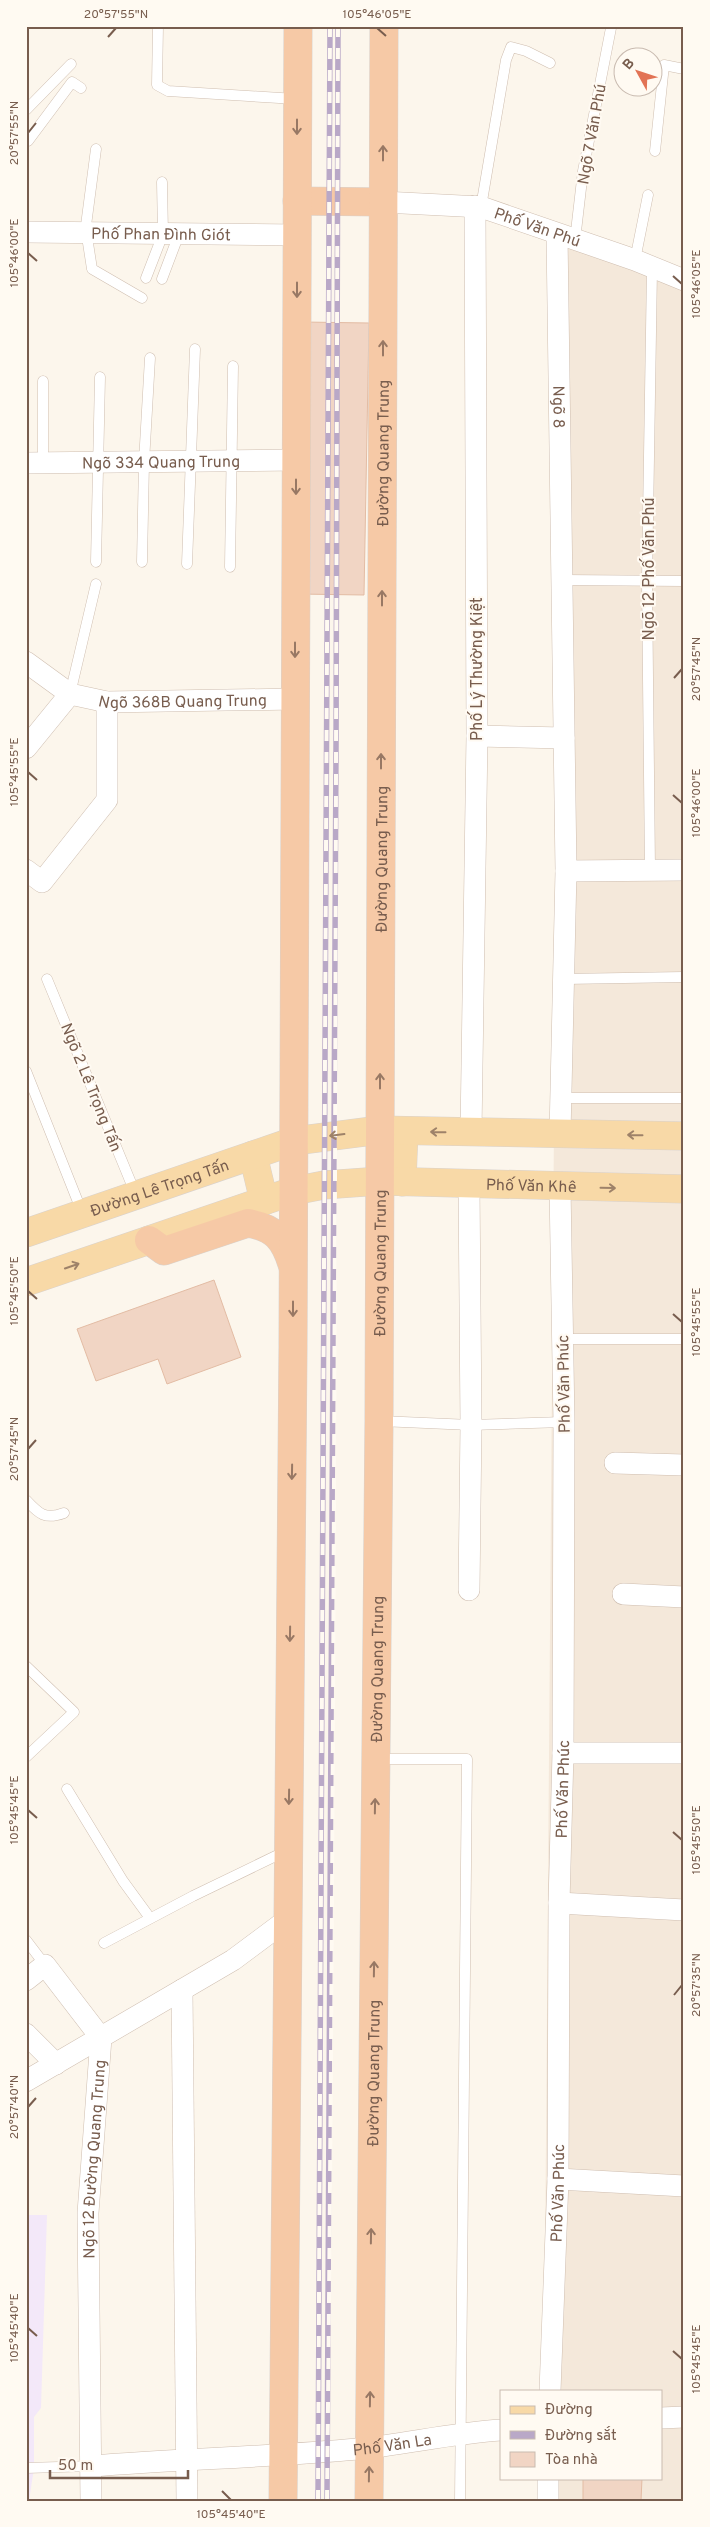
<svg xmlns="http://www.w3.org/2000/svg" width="710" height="2527" font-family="Overpass,sans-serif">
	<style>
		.residential { fill: #f4e8da }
		.education { fill: #f3e8f9 }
		.building { fill: #f1d5c4; stroke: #e3bca4 }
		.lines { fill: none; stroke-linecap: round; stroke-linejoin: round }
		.service-casing { stroke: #cfbeb0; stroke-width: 11 }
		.minor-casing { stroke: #cfbeb0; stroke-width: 22 }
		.primary-casing { stroke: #d9d2cd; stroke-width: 29 }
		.trunk-casing { stroke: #d9d2cd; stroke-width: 29 }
		.service { stroke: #fff; stroke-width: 10 }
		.minor { stroke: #fff; stroke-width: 21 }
		.primary { stroke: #f8d9a7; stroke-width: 28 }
		.trunk { stroke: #f6c9a6; stroke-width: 28 }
		.rail-casing { stroke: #b9a8c7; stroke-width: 5.5 }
		.rail { stroke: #fffaf2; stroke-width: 4; stroke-dasharray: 11; stroke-linecap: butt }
		.oneway { stroke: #987864 }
		.oneway2 { stroke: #9e8269 }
		.ticks { fill: none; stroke: #785d4e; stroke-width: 2 }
		.labels { text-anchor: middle; stroke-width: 4; stroke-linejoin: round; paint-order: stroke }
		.street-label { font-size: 16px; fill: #785d4e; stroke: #fffaf2 }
		.neatline { fill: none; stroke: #785d4e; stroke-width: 2 }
		.ticks-label { font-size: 12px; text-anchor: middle; fill: #785d4e }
	</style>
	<rect width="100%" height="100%" fill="#fcf6ec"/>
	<path class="residential" d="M561,236L684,281V2501H543V2478H661V2391H544Z"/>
	<path class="education" d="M26,2215H47L41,2408L34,2417V2468L29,2501H26Z"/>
	<path class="building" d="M303,322L369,323L364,595L298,594Z
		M214,1280L241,1357L167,1384L158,1359L96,1381L77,1329Z
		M583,2478H642L641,2501H583Z"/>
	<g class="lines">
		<defs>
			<path id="service" d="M158,26L157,85L168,91L296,99
				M26,110L71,64
				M28,141L72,82L81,88
				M655,151L664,65L684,69
				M481,207L506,60L511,47L526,51L550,63
				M85,233L96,149
				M88,233V243L92,269L142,298
				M575,240L583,171L611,28
				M635,260L648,195
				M146,278L163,234L162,182
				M162,279L179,234
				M43,381V463
				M96,562L100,377
				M142,562L144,462L150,358
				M187,564L195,349
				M230,567L233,366
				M563,580L684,581
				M70,694L96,584
				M650,870L647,581L652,269
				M47,979L136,1195
				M564,979L684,977
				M26,1071L82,1212
				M561,1098H684
				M562,1339H684
				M380,1421L471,1425L564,1422
				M26,1500C39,1514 45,1520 64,1513
				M26,1666L74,1712L26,1757
				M377,1759H467L460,2501
				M67,1789L123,1881L150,1918
				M26,1940L45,1965
				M104,1943L193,1896L286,1851
				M26,2468L92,2466"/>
			<g id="minor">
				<path id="s1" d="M383,202L481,207L635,260L684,280"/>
				<path id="s2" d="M26,232L297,235"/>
				<path id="s3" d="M557,235L566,871L560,1134"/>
				<path id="s4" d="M26,463L296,460"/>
				<path id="s5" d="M26,662L70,694L107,702L295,699"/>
				<path d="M477,736L564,738"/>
				<path d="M26,748L70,694"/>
				<path d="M26,870L42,882L107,800V702"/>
				<path d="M566,871L684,870"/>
				<path d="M471,1132L477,736L475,206"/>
				<path d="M615,1463L684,1465"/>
				<path d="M469,1590L471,1425L469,1185"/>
				<path d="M623,1594L684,1597"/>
				<path d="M563,1753H684"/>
				<path d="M559,1903L684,1910"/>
				<path d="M26,1980L45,1965L101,2038"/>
				<path d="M182,1990L187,2501"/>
				<path d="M26,2034L56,2064"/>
				<path d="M26,2081L233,1960L288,1919"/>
				<path d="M558,2179L684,2186"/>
				<path id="s6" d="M550,2391L558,2179L559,1903L563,1753L564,1422L560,1187"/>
				<path d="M661,2418L684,2417"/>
				<path id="s7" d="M92,2466C181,2459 269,2457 358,2449C406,2444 453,2433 501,2430"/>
				<path id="s8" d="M91,2501L88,2213L101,2038"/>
				<path d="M548,2501V2478"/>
			</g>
			<g id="primary">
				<path d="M253,1155L264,1201"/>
				<path d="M402,1182L404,1131"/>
				<path id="s9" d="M26,1233L294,1141L380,1130L684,1136"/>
				<path id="s10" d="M26,1282L293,1191L324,1185L380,1181L684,1189"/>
			</g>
			<g id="trunk">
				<path d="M297,201L383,202"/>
				<path d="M149,1240L164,1251L248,1223C275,1228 284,1239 292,1264"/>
				<path d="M283,2501L293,1347L298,26"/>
				<path id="s11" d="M369,2501L379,1421L384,26"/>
			</g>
		</defs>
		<use href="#service" class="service-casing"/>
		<use href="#minor" class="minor-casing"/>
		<use href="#primary" class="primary-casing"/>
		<use href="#trunk" class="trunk-casing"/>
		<use href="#service" class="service"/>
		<use href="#minor" class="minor"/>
		<use href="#primary" class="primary"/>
		<use href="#trunk" class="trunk"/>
		<defs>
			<path id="rail" d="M318,2501L330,26
				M327,2501C336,1676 335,851 338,26"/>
		</defs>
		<use href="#rail" class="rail-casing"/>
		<use href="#rail" class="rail"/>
	</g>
	<defs><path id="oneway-shaft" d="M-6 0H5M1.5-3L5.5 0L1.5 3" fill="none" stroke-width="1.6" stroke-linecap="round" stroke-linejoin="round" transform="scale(1.25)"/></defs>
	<g class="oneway">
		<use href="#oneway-shaft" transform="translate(297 127) rotate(90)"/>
		<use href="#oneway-shaft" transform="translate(383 153) rotate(-90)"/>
		<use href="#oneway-shaft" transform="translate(297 290) rotate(90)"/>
		<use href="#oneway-shaft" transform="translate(383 348) rotate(-90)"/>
		<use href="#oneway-shaft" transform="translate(296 487) rotate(90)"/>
		<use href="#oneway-shaft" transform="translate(382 598) rotate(-90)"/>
		<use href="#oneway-shaft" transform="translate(295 650) rotate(90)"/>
		<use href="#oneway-shaft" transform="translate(381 761) rotate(-90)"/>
		<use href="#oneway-shaft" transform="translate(380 1081) rotate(-90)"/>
		<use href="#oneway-shaft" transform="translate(293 1309) rotate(90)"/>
		<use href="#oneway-shaft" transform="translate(292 1472) rotate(91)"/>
		<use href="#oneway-shaft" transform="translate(290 1634) rotate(91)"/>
		<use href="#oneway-shaft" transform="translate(289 1797) rotate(91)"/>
		<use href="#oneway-shaft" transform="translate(375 1806) rotate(-89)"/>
		<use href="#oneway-shaft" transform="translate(374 1969) rotate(-89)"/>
		<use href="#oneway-shaft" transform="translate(371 2236) rotate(-89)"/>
		<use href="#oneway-shaft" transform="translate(370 2399) rotate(-89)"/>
		<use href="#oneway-shaft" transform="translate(369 2474) rotate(-89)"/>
	</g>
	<g class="oneway2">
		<use href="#oneway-shaft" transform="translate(438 1132) rotate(-179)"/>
		<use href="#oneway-shaft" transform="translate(337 1135) rotate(173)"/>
		<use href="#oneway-shaft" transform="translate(635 1135) rotate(-179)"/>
		<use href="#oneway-shaft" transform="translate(608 1188) rotate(1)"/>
		<use href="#oneway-shaft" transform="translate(72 1266) rotate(-19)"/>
	</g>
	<path class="ticks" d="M377,28L386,36M108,37L116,28M28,133L36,123M28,253L37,261M673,276L682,284M674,678L682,669M28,772L37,780M673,795L682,803M28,1291L37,1299M673,1314L682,1322M28,1449L36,1440M28,1810L37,1818M673,1832L682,1840M674,1995L682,1985M28,2107L36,2098M28,2328L37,2336M673,2351L682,2359M222,2491L231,2500"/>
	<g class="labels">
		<g class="street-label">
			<text transform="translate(591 134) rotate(-80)" y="6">Ngõ 7 Văn Phú</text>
			<text dy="6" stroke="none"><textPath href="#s1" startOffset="158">Phố Văn Phú</textPath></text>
			<text dy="6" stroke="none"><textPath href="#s2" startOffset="135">Phố Phan Đình Giót</textPath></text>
			<text dy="6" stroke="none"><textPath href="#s3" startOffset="172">Ngõ 8</textPath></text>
			<text dy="6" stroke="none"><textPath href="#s11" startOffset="2048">Đường Quang Trung</textPath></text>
			<text dy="6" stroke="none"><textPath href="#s4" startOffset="135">Ngõ 334 Quang Trung</textPath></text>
			<text transform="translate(648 569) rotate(-90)" y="6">Ngõ 12 Phố Văn Phú</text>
			<text transform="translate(476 669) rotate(-90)" y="6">Phố Lý Thường Kiệt</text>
			<text dy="6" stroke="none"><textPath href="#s5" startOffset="168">Ngõ 368B Quang Trung</textPath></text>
			<text dy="6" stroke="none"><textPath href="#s11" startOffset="1642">Đường Quang Trung</textPath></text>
			<text transform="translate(92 1087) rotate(68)" y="6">Ngõ 2 Lê Trọng Tấn</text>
			<text dy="6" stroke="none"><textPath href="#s10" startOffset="521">Phố Văn Khê</textPath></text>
			<text dy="6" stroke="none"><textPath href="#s9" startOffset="141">Đường Lê Trọng Tấn</textPath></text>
			<text dy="6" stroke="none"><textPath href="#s11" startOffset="1238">Đường Quang Trung</textPath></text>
			<text transform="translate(563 1384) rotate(-91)" y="6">Phố Văn Phúc</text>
			<text dy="6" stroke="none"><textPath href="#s11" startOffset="832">Đường Quang Trung</textPath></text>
			<text dy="6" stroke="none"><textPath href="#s6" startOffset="602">Phố Văn Phúc</textPath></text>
			<text dy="6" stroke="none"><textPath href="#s11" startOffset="428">Đường Quang Trung</textPath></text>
			<text dy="6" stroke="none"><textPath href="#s8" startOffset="342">Ngõ 12 Đường Quang Trung</textPath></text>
			<text dy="6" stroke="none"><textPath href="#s6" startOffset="198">Phố Văn Phúc</textPath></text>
			<text dy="6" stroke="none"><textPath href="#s7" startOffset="301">Phố Văn La</textPath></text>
		</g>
	</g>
	<rect width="710" height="2527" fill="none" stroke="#fffaf2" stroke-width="55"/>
	<rect x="500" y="2390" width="162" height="90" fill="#fffaf2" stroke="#c9bbb0"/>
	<rect x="510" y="2406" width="25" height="8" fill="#f8d9a7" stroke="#c9bbb0"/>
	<text x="545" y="2414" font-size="15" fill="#785d4e">Đường</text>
	<rect x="510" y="2431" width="25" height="8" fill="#b9a8c7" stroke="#c9bbb0"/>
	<text x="545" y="2440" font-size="15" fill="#785d4e">Đường sắt</text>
	<rect x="510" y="2452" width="25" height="15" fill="#f1d5c4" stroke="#c9bbb0"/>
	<text x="545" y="2464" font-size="15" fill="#785d4e">Tòa nhà</text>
	<g transform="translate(638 72) rotate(310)"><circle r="24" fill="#fffaf2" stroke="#c9bbb0"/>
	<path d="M0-4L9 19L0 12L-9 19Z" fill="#e27355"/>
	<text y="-8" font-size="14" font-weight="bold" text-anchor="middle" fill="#785d4e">B</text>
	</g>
	<path d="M50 2470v8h138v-8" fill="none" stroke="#785d4e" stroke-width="2.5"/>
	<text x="58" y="2470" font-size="15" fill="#785d4e" stroke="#fffaf2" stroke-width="4" paint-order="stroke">50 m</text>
	<rect x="28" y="28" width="654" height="2472" class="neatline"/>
	<g class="ticks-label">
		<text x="116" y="18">20°57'55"N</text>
		<text x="377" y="18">105°46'05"E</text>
		<text transform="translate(14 133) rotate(-90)" y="4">20°57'55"N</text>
		<text transform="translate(14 253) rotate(-90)" y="4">105°46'00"E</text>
		<text transform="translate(696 284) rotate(-90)" y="4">105°46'05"E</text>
		<text transform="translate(696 669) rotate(-90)" y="4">20°57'45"N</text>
		<text transform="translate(14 772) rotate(-90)" y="4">105°45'55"E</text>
		<text transform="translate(696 803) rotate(-90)" y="4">105°46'00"E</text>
		<text transform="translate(14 1291) rotate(-90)" y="4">105°45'50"E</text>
		<text transform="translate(696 1322) rotate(-90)" y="4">105°45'55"E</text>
		<text transform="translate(14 1449) rotate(-90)" y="4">20°57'45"N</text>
		<text transform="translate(14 1810) rotate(-90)" y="4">105°45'45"E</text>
		<text transform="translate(696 1840) rotate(-90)" y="4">105°45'50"E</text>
		<text transform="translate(696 1985) rotate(-90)" y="4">20°57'35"N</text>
		<text transform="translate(14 2107) rotate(-90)" y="4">20°57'40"N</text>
		<text transform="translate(14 2328) rotate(-90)" y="4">105°45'40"E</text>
		<text transform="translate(696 2359) rotate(-90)" y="4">105°45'45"E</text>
		<text x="231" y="2518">105°45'40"E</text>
	</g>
</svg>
